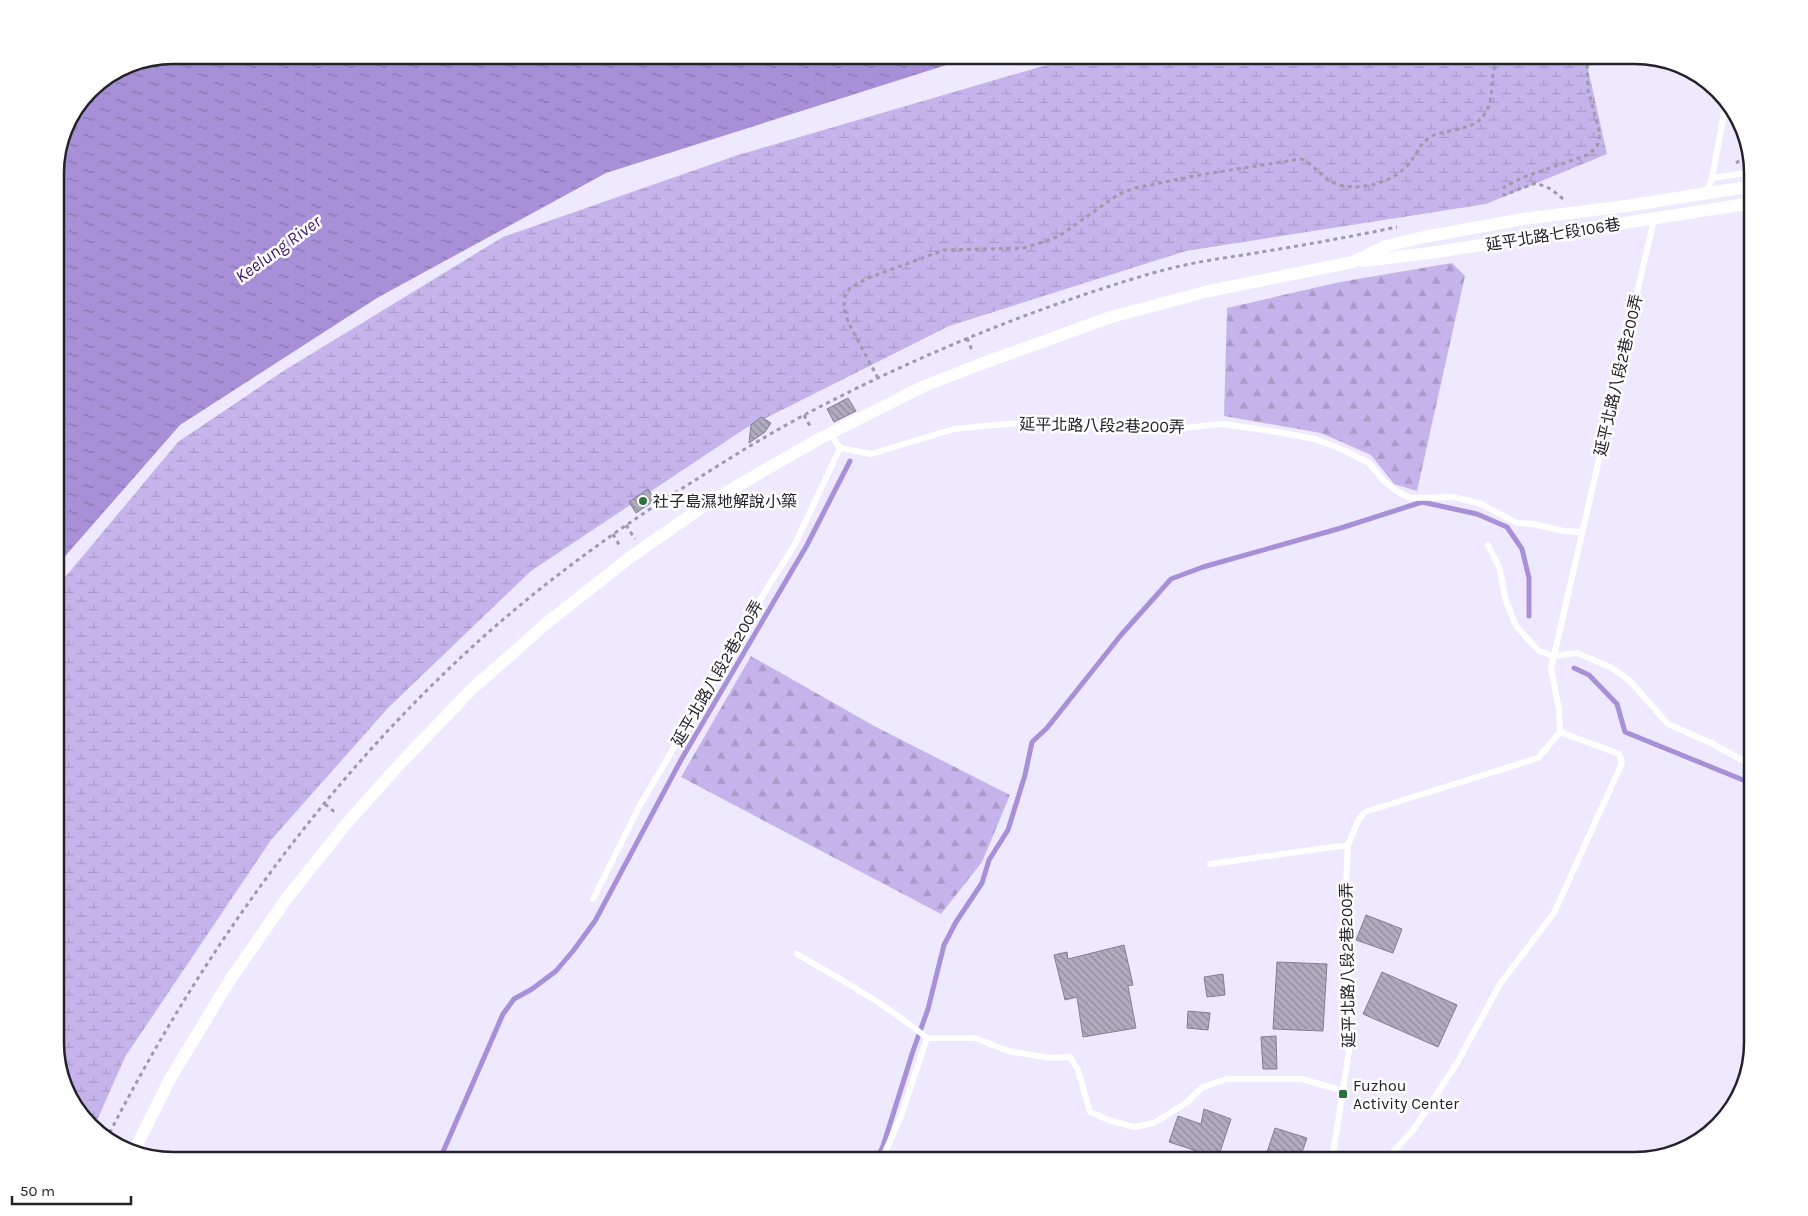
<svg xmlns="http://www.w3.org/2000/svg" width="1808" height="1216" font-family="Karla,'Noto Sans TC',sans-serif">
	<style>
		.forest { fill: url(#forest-firs) }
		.wetland { fill: url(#wetland-marsh) }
		.water { fill: url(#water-ripples) }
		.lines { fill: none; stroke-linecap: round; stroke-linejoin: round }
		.stream { stroke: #a790d7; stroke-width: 5 }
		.building { fill: url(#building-back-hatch); stroke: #847e92 }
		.path { stroke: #9e9aaa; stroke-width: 3; stroke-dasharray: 4 4; stroke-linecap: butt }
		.service { stroke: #fff; stroke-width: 6 }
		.minor { stroke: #fff; stroke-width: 12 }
		.poi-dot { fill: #2d723d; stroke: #fff; stroke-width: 2 }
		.labels { text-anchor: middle; stroke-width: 5; stroke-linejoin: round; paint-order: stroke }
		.street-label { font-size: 16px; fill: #232129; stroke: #fff }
		.poi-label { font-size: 16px; fill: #232129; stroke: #fff; text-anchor: start }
		.water-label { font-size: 18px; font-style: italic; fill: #3c176a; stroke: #fff }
		.rim { fill: none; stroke: #232129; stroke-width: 2.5 }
	</style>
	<defs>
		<pattern id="forest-firs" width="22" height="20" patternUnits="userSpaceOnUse" patternTransform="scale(1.25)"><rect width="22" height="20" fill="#c5b4eb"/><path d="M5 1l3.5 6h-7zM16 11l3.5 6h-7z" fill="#a99aca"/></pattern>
		<pattern id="wetland-marsh" width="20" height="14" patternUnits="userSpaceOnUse" patternTransform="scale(1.25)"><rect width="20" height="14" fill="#c5b4eb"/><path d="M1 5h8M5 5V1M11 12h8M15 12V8" fill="none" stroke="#a99aca"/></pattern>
		<pattern id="water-ripples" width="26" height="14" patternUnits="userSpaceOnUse" patternTransform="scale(1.25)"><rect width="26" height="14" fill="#a790d7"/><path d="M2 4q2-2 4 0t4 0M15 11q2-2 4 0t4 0" fill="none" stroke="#8875ae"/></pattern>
		<pattern id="building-back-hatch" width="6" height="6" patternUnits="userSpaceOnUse" patternTransform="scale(1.25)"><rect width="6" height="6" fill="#b1abc0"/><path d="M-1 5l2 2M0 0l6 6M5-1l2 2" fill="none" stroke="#908b9c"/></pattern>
	</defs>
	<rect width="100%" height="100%" fill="#efe9ff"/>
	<path class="forest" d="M1452,263L1465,276L1417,491L1394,484L1371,455L1321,433L1224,416L1227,308L1340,282Z
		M751,656L876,727L1010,795L982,862L941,914L681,777Z"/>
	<path class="wetland" d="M1081,55H1595L1588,69L1607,154L1486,204L1186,251L949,326L746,428L531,571L388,708L271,840L125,1057L94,1127L71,1102L55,1051V596L62,581L178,442L285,370L503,237L738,155Z"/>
	<path class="water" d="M173,55H978L606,173L377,298L180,425L60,562L55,571V165L67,121L90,89L128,64Z"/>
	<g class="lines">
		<path class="stream" d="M1574,668L1589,675L1617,704L1625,732L1753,784
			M439,1161L503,1014L514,999L532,989L556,971L573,951L595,921L681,760L807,545L850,461
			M876,1161L883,1146L913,1051L928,1009L944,945L956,922L982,883L989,860L1008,830L1025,775L1032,742L1047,728L1121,635L1171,579L1203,567L1341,528L1422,502L1477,514L1507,527L1522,549L1529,578V616"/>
	</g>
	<path class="building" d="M848,398L856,411L834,422L827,409Z
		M761,417L771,423L765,432L749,443L751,425Z
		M648,489L655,500L636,513L629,502Z
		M1366,915L1402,929L1393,953L1356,940Z
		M1124,945L1133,985L1128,986L1136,1028L1083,1037L1077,997L1065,1000L1054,955L1067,952L1068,959Z
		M1277,962L1327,964L1323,1031L1273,1029Z
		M1382,972L1457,1005L1438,1047L1363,1014Z
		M1223,974L1225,995L1207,997L1204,977Z
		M1188,1011L1210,1013L1208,1030L1187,1028Z
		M1276,1036L1277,1069H1263L1261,1037Z
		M1204,1109L1231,1119L1218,1158L1169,1142L1178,1116L1201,1124Z
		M1275,1128L1307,1138L1299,1161H1264Z"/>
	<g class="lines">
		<path class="path" d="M1567,55L1587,63
			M997,60L1016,55
			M1736,163L1749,154
			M1563,199L1551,189L1536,183L1504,195V187L1524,177L1587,155L1597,147L1600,134L1588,90L1587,63L1592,55
			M967,338L973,353
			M878,378L848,322L844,305L845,296L850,288L868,278L944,250L1023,248L1040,243L1059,236L1119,194L1135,188L1205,174L1301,159C1314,164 1321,177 1334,183C1356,193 1392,183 1408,165C1416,156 1420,142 1432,136C1450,128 1474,132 1486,112C1497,92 1486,71 1503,55
			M804,415L811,428
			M626,525L635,539
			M613,534L621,548
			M325,804L337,814
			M106,1140C196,963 312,798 457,661C529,593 610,533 694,481C731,457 769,434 808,413C901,364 998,323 1098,290C1126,281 1156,271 1185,265C1212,259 1240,256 1267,251C1311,244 1354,236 1397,227"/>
		<path class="service" d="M1712,178L1753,172
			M1704,190L1708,189L1712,178L1726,103
			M830,433L840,448L871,454L954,429L995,425L1044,422L1092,426L1176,429L1222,424L1271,431L1315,439L1341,449L1369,463L1382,479L1395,490L1410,498L1454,497L1481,504L1517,523L1533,524L1564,531L1582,532
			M1488,545L1500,569L1505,598L1516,626L1539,651L1554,656L1577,653L1610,667L1629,680L1668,724L1711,743L1753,766
			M1210,864L1348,845
			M593,899L639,807L769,585L794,546L840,448
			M797,954C842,980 887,1005 927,1038
			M927,1038H975L1008,1051L1050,1058L1070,1057L1078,1070L1090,1112L1108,1120L1134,1127L1154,1123L1186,1103L1203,1087L1227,1079H1302L1343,1091
			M881,1161L901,1116L927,1038
			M1332,1161L1349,1051L1344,921L1348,845L1359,819L1365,812L1538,758L1560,732L1559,709L1551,669L1654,219
			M1385,1161L1414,1129L1457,1063L1500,984L1554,913L1622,763L1619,754L1560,732"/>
		<path class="minor" d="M1363,261L1430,253L1753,203
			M135,1149L170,1079L230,980L287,898L347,823L398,766L473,688L548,622L628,559L708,503L817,440L922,387L978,365L1111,317L1209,291L1353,262L1386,246L1424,237L1523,219L1626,206L1753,186"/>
	</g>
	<g class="poi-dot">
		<circle cx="643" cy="501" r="5"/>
		<rect x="1338" y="1089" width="10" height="10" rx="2.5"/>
	</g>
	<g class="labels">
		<g class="street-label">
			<text transform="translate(1553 234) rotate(-9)" y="6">延平北路七段106巷</text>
			<text transform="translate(1618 375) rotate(-77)" y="6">延平北路八段2巷200弄</text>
			<text transform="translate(1102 425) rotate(1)" y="6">延平北路八段2巷200弄</text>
			<text transform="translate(717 673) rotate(-60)" y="6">延平北路八段2巷200弄</text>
			<text transform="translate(1347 965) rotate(-91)" y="6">延平北路八段2巷200弄</text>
		</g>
		<g class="poi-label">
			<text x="653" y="507">社子島濕地解說小築</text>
			<text x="1353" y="1091">Fuzhou<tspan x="1353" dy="18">Activity Center</tspan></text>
		</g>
		<g class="water-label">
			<text transform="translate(278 249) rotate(-36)" y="6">Keelung River</text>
		</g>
	</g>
	<path d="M0 0H1808V1216H0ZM173 64H1635A109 109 0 0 1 1744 173V1043A109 109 0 0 1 1635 1152H173A109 109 0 0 1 64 1043V173A109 109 0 0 1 173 64Z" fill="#fff" fill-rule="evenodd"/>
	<path class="rim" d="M173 64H1635A109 109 0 0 1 1744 173V1043A109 109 0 0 1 1635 1152H173A109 109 0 0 1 64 1043V173A109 109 0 0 1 173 64Z"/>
	<path d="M12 1196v8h119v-8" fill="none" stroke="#232129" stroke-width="2.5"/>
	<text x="20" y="1196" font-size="15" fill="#232129" stroke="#ffffff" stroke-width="4" paint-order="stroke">50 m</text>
</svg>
